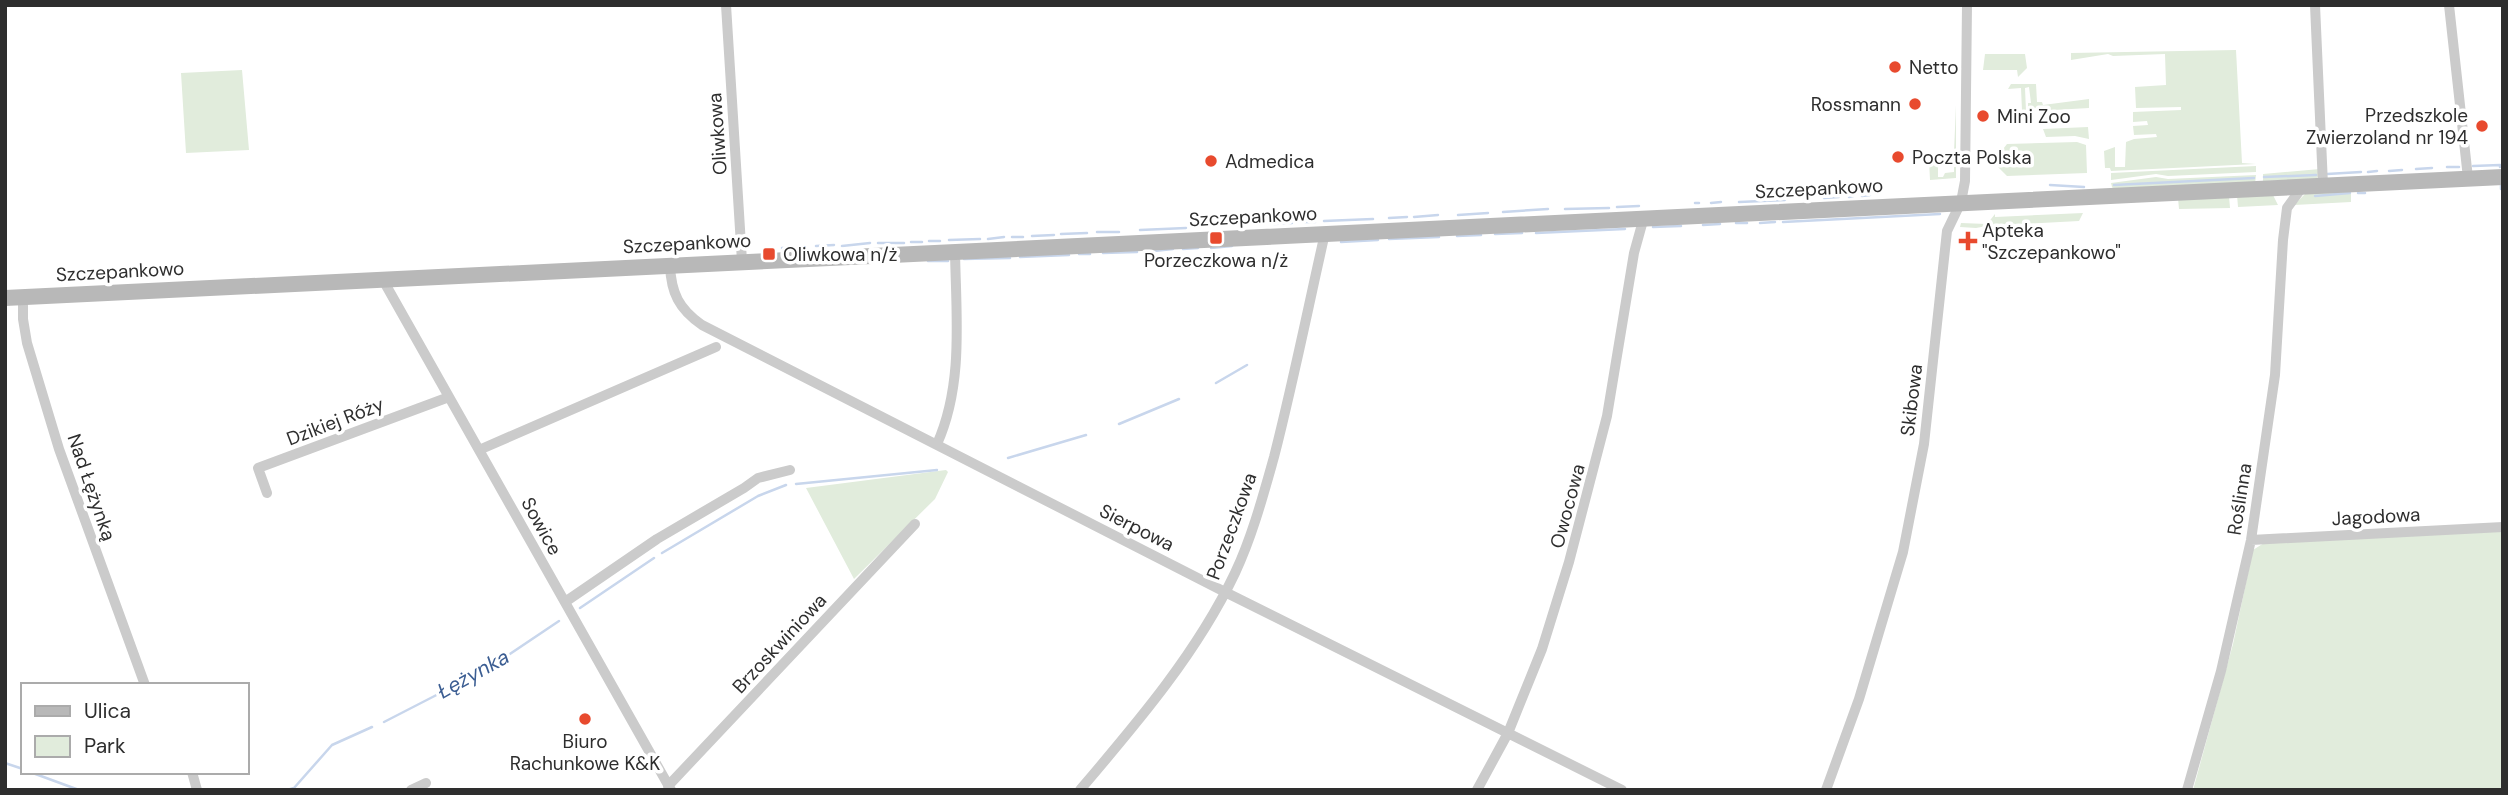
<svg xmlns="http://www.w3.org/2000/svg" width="2508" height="795" font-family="'DM Sans',sans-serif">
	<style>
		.green { fill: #e1ecdc }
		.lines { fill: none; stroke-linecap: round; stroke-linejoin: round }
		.stream { stroke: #c8d6ec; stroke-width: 2.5 }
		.street { stroke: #cbcbcb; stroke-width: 10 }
		.secondary { stroke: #b8b8b8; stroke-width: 16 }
		.poi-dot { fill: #e84a2e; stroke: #fff; stroke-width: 2.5 }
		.labels { text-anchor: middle; stroke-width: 7; stroke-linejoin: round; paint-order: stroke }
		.poi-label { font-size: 19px; fill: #2e2e2e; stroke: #fff; text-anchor: start }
		.street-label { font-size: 19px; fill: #2e2e2e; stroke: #fff }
		.water-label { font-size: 21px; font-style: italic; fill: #3b5d92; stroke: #fff }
	</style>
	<rect width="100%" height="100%" fill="#fff"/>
	<path class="green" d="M2236,50L2242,163L2256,164L2111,171L2110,168H2105L2104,151L2115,147V167H2125L2126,142L2134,139L2157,137L2156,134L2134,135L2133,126L2148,125L2147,121L2133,122V112L2181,110V107L2136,108L2135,87L2166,85L2165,54L2113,56L2108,54L2071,60V53Z
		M1985,54H2025L2027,68L2018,77L2017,70H1983Z
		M242,70L249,150L186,153L181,73Z
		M2011,84H2036L2037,102H2042L2043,105L2089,99V108L2036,111V108L2028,109V103H2031L2029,87L2025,88L2026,111H2022L2021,88L2008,89Z
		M1956,105V178L1930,180L1929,160L1938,161V177H1943L1945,173L1954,172V165L1947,164L1954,162V156L1948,155L1947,153L1954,152Z
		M2088,127L2089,139L2075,136L2046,137L2043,129Z
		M2077,142L2086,145L2087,173L2007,176L1993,162L2007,144Z
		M2256,166V172L2168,176L2156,174L2111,180V173Z
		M2320,169L2317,179L2263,181V174Z
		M2256,175L2255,184L2115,191L2112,187L2111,183L2156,177L2168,179Z
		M2351,191V202L2294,205L2307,192Z
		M2237,195H2273L2278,205L2238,207Z
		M2229,196L2230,208L2179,209L2178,198Z
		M2083,213L2079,221L1987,226L1976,228L1960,227L1961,223L1987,224L1995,214V217Z
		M946,470L948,472L935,499L854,579L806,488Z
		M2503,531V790H2193L2233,644L2253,550L2264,543Z"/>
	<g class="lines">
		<path class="stream" d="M2473,166L2500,165V167
			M2447,167H2459
			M2416,169L2432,168
			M2389,171L2402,170
			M2368,172L2377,171
			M2327,174L2361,172
			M2264,177L2316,175
			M2050,185L2084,187
			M2114,185L2254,178
			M2501,185V189
			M2358,193H2365
			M1862,196L1870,195
			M2315,196L2350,193
			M1849,197L1853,196
			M1824,198L1839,197
			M1739,202L1785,200
			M1695,203H1699
			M1711,203L1721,202
			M1617,207L1639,206
			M1565,209L1609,208
			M1503,212L1548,209
			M1458,215L1488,213
			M1414,217L1438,215
			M1389,218L1407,217
			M1324,221L1373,219
			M1303,222H1315
			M1783,222L1940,214
			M1736,223H1747
			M1760,223L1775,222
			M1274,224L1292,223
			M1703,225L1720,224
			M1653,227L1681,226
			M1140,230L1186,228
			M1097,232H1119
			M1536,233L1625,229
			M1061,234L1087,233
			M1495,234L1522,233
			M1032,236L1054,235
			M1457,236L1481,235
			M1012,237H1023
			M988,239L1004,237
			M1389,239L1439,237
			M949,240L980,239
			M929,241H940
			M911,242H922
			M1341,242L1378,240
			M878,243H904
			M816,246L834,245
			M842,246L870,243
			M782,248L805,247
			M1211,248L1232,246
			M1183,249L1198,248
			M1145,252L1173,249
			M1103,253L1137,252
			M1079,254H1090
			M1020,257L1069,255
			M964,259L1010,258
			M928,261H948
			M1216,383L1247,365
			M1119,424L1179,399
			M1008,458L1086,435
			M796,484L937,470
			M662,553L758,496L786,485
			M580,608L654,558
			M384,722L489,668L559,621
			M5,763L23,769
			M30,772L79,790
			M287,790L294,788L332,745L372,727"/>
		<path class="street" d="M726,5L742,261
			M2315,5L2323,185
			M2449,5L2468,178
			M670,265C671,293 679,309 702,325L1225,592L1622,790
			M383,280L671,790
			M23,297V319L27,343L59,449L145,685
			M937,444C964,384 956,315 955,251
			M479,450L716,347
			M267,493L258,468L449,397
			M2251,540L2503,527
			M565,602L657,539L744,488L758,478L790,470
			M192,772L197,790
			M668,786L915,524
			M411,790L426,783
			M1080,790C1137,723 1197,653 1235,573C1252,537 1263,496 1274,457C1293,383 1308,308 1325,233
			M1477,790L1508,733L1542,649L1569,562L1607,416L1634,253L1644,217
			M1826,790L1859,699L1903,552L1924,444L1947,231L1961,202L1965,181L1967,5
			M2187,790L2221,671L2251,540L2275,375L2283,240L2287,208L2303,186"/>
		<path class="secondary" d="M5,298L2503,177"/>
	</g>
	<g class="poi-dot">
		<circle cx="1895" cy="67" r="7"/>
		<circle cx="1915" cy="104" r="7"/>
		<circle cx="1983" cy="116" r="7"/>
		<circle cx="2482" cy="126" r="7"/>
		<circle cx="1898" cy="157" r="7"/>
		<circle cx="1211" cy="161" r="7"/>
		<rect x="1209" y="231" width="14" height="14" rx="3.5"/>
		<path d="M1964.5 230.5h7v7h7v7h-7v7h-7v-7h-7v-7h7z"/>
		<rect x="762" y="247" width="14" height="14" rx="3.5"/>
		<circle cx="585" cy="719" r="7"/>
	</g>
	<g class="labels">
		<g class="poi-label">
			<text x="1909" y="74">Netto</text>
			<text x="1901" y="111" text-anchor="end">Rossmann</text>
			<text x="2468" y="122" text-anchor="end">Przedszkole<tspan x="2468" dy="22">Zwierzoland nr 194</tspan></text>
			<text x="1997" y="123">Mini Zoo</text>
			<text x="1912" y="164">Poczta Polska</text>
			<text x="1225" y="168">Admedica</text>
			<text x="1982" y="237">Apteka<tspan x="1982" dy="22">"Szczepankowo"</tspan></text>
			<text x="783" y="261">Oliwkowa n/ż</text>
			<text x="1216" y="267" text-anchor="middle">Porzeczkowa n/ż</text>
			<text x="585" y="748" text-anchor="middle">Biuro<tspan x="585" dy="22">Rachunkowe K&amp;K</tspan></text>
		</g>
		<g class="street-label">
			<text transform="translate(717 134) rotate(-94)" y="7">Oliwkowa</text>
			<text transform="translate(1819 188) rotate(-3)" y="7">Szczepankowo</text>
			<text transform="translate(1253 216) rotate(-3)" y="7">Szczepankowo</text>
			<text transform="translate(687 243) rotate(-3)" y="7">Szczepankowo</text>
			<text transform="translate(120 271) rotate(-3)" y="7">Szczepankowo</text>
			<text transform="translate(1911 400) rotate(-83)" y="7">Skibowa</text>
			<text transform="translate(335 421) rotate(-21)" y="7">Dzikiej Róży</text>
			<text transform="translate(92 487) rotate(71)" y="7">Nad Łężynką</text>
			<text transform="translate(2239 499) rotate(-81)" y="7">Roślinna</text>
			<text transform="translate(1567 506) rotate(-75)" y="7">Owocowa</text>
			<text transform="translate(2376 516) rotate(-3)" y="7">Jagodowa</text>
			<text transform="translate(542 526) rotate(61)" y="7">Sowice</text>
			<text transform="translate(1231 526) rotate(-70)" y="7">Porzeczkowa</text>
			<text transform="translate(1137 527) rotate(27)" y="7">Sierpowa</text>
			<text transform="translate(779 643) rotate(-47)" y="7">Brzoskwiniowa</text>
		</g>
		<g class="water-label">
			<text transform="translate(473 674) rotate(-29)" y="7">Łężynka</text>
		</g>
	</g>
	<rect width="2508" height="795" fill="none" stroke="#2e2e2e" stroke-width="14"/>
	<rect x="21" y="683" width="228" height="91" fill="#ffffff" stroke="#ababab" stroke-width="2"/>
	<rect x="35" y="706" width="35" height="10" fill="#b8b8b8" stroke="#ababab" stroke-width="2"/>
	<text x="84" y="718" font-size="21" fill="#2e2e2e">Ulica</text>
	<rect x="35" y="736" width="35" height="21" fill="#e1ecdc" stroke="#ababab" stroke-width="2"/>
	<text x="84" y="753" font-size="21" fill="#2e2e2e">Park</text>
</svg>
